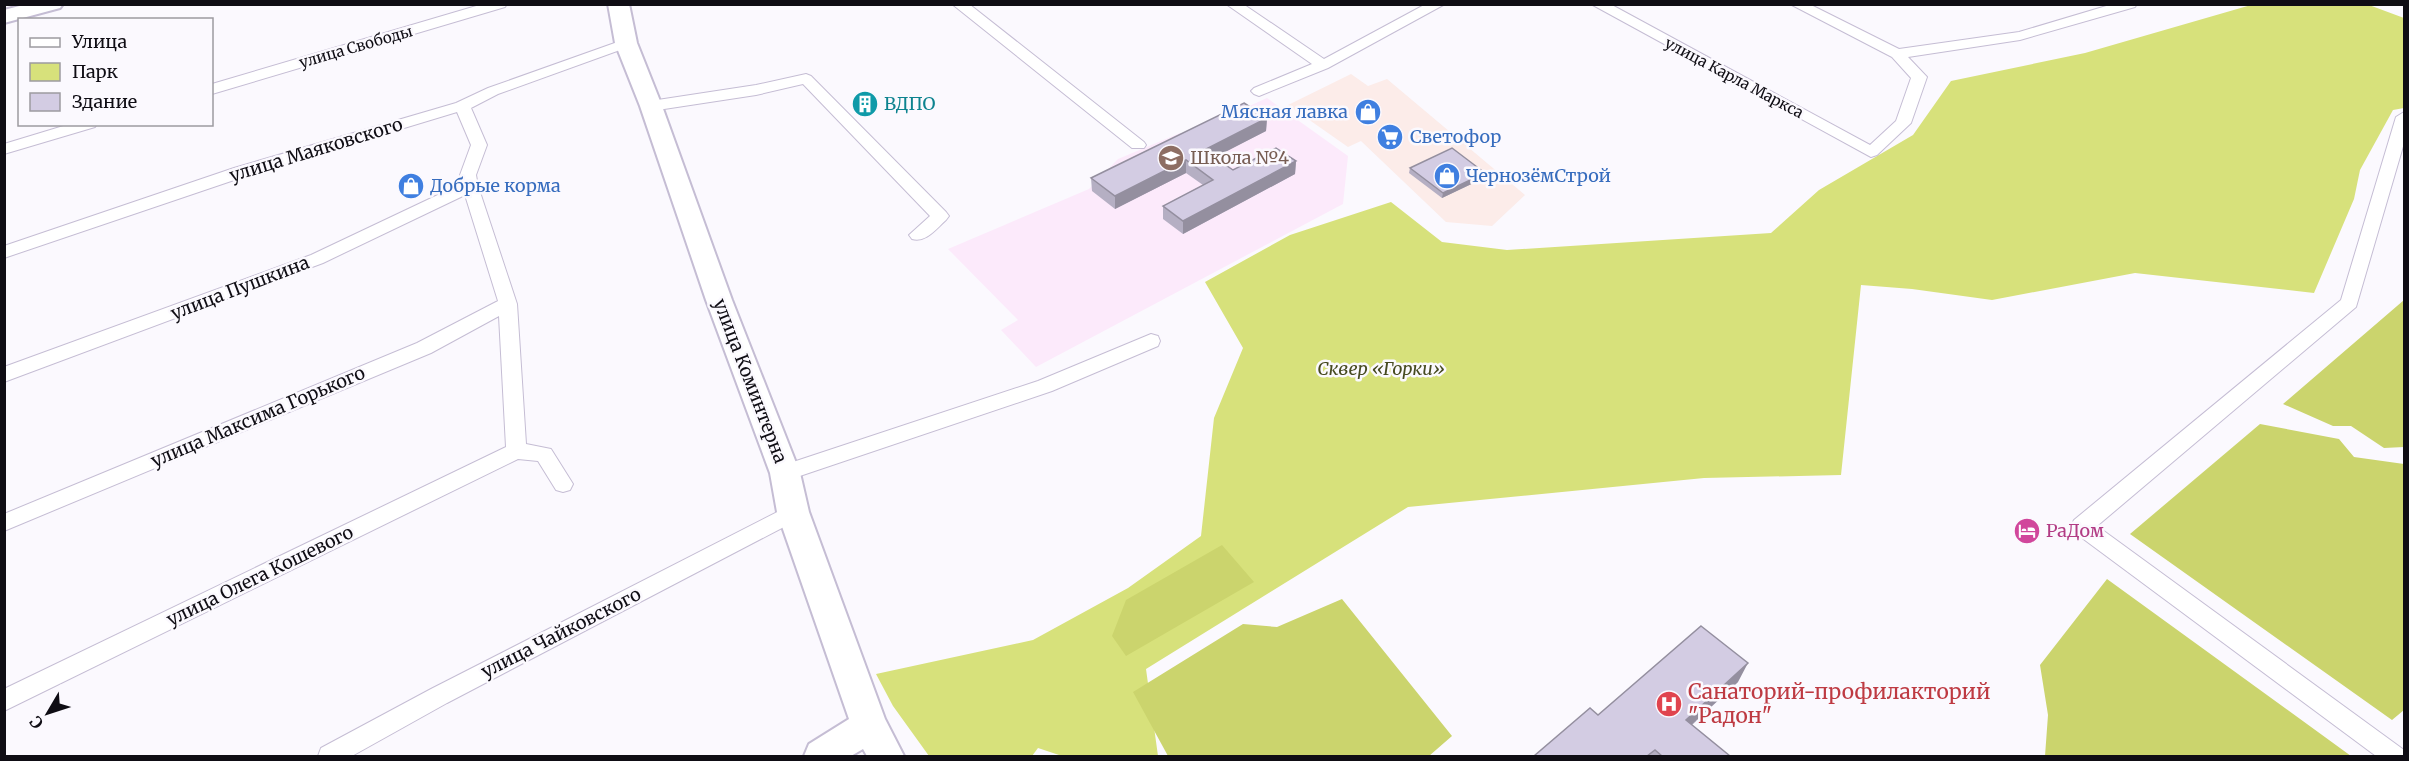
<svg xmlns="http://www.w3.org/2000/svg" width="2409" height="761" font-family="Merriweather,serif">
	<style>
		.commercial { fill: #fcece9 }
		.education { fill: #fceafb }
		.green { fill: #d7e17b }
		.forest { fill: #cbd46d }
		.lines { fill: none; stroke-linecap: round; stroke-linejoin: round }
		.street-casing { stroke: #c5bdd4; stroke-width: 2 }
		.secondary-casing { stroke: #c5bdd4; stroke-width: 4 }
		.street { fill: #fff; fill-rule: evenodd }
		.secondary { fill: #fff; fill-rule: evenodd }
		.wall { fill: #b5afc3 }
		.shaded-wall { fill: #948f9f }
		.building { fill: #d3cce3; stroke: #948f9f; stroke-width: 1.5 }
		.labels { text-anchor: middle; stroke-width: 5; stroke-linejoin: round; paint-order: stroke }
		.far-street-label { font-size: 15px; fill: #0f0d14; stroke: #fbf9fe }
		.culture-label { font-size: 18px; fill: #0d838f; stroke: #fbf9fe; text-anchor: start }
		.shop-label { font-size: 18px; fill: #366cbe; stroke: #fbf9fe; text-anchor: start }
		.street-label { font-size: 18px; fill: #0f0d14; stroke: #fbf9fe }
		.education-label { font-size: 18px; fill: #785e54; stroke: #fbf9fe; text-anchor: start }
		.park-label { font-size: 18px; font-style: italic; fill: #464a20; stroke: #fbf9fe }
		.hotel-label { font-size: 18px; fill: #b23c85; stroke: #fbf9fe; text-anchor: start }
		.near-health-label { font-size: 21px; fill: #be3a42; stroke: #fbf9fe; text-anchor: start }
	</style>
	<rect width="100%" height="100%" fill="#fbf9fe"/>
	<path class="commercial" d="M1351,74L1368,86L1387,79L1525,195L1492,226L1446,222L1361,141L1348,147L1288,105Z"/>
	<path class="education" d="M1267,98L1348,156L1343,204L1036,367L1001,330L1018,320L948,249L1089,189L1118,159L1180,133H1190Z"/>
	<path class="green" d="M2251,5H2369L2404,18V108L2393,110L2360,170L2354,199L2314,293L2135,273L1992,300L1912,289L1861,285L1841,475L1704,478L1408,507L1146,669L1158,756H1062L1038,748L1032,756H929L893,706L876,674L1033,640L1128,588L1201,536L1214,418L1243,348L1205,282L1290,235L1391,202L1442,242L1507,250L1771,233L1819,190L1913,135L1951,81L2085,53Z"/>
	<path class="forest" d="M2404,300V447L2384,448L2351,426H2333L2283,404Z
		M2260,424L2339,439L2354,457L2404,464V710L2392,720L2130,534Z
		M1222,545L1254,582L1126,656L1112,636L1126,600Z
		M2107,579L2351,756H2045L2048,715L2040,665Z
		M1342,599L1452,736L1429,756H1168L1133,692L1243,624L1277,627Z"/>
	<g class="lines">
		<defs>
			<path id="street" d="M483,4H507L505,7L212,94V84Z
				M952,4H969L1144,142L1146,145L1144,148H1132Z
				M1226,4H1243L1324,59L1426,4H1445L1328,68L1259,96L1254,94L1251,91L1254,88L1312,64Z
				M1591,4H1610L1870,145L1896,121L1911,78L1892,57L1790,4H1809L1899,49L2019,32L2113,4H2137L2135,7L2020,40L1908,57L1927,77L1911,123L1877,155L1871,157Z
				M626,39L633,43L631,46L498,94L471,108L487,145L476,175L478,186L517,304L526,444L551,449L573,484L570,490L563,492L556,490L538,461L518,459L4,711V689L506,447L499,316L431,353L4,531V514L417,343L498,301L465,195L323,263L4,382V367L311,255L461,184L460,175L471,145L457,112L246,176L4,258V246L234,168L456,103L488,88Z
				M806,74L811,76L946,212L949,216L946,220C936,229 926,243 912,239L909,235L930,216L803,84L756,95L651,111L643,106L651,101L756,85Z
				M2404,112V143L2356,307L2097,526L2404,750V756H2376L2074,532L2071,526L2074,520L2341,300L2396,117Z
				M70,124H97L95,127L4,154V144Z
				M1151,334L1158,336L1160,341L1158,346L1052,391L785,481L778,479L775,473L778,467L1038,381Z
				M793,504L801,506L804,512L801,518L447,703L352,756H318L321,748L431,689Z"/>
			<path id="secondary" d="M27,4H63L60,8L4,23V10Z
				M608,4H629L637,43L662,106L732,300L800,473L809,512L885,719L904,756H867L863,749L851,756H804L809,744L849,719L777,512L770,473L706,300L640,106L615,43Z"/>
		</defs>
		<use href="#street" class="street-casing"/>
		<use href="#secondary" class="secondary-casing"/>
		<use href="#street" class="street"/>
		<use href="#secondary" class="secondary"/>
	</g>
	<path class="wall" d="M1267,118L1266,131L1214,157L1233,170L1296,161L1295,174L1183,234L1163,219V206L1203,185L1186,173L1115,209L1092,191L1091,178Z
		M1410,168L1485,173L1484,178L1442,198L1409,173Z
		M1738,682L1692,725L1730,756H1534L1598,715Z"/>
	<path class="shaded-wall" d="M1267,118L1266,131L1204,163V150Z
		M1186,160V173L1115,209V196Z
		M1296,161L1295,174L1183,234V221Z
		M1485,173L1484,178L1442,198L1443,193Z
		M1748,663L1738,682L1677,738L1686,720Z"/>
	<path class="building" d="M1244,103L1267,118L1204,150L1233,170L1276,148L1296,161L1183,221L1163,206L1213,180L1186,160L1115,196L1091,178Z
		M1452,148L1485,173L1443,193L1410,168Z
		M1701,626L1748,663L1686,720L1730,756H1662L1655,750L1647,756H1534L1590,708L1598,715Z"/>
	<defs>
		<symbol id="building-disc" viewBox="-11 -11 22 22"><circle r="9.5" fill="#0f9aa8" stroke="#fbf9fe"/><path d="M-4-6H4V6H1V3H-1V6H-4ZM-2.5-4.3h1.7v1.8h-1.7ZM.8-4.3h1.7v1.8H.8ZM-2.5-1h1.7V.8h-1.7ZM.8-1h1.7V.8H.8Z" fill="#fff"/></symbol>
		<symbol id="shop-disc" viewBox="-11 -11 22 22"><circle r="9.5" fill="#3f7fe0" stroke="#fbf9fe"/><path d="M-5-2.5h2.3a2.7 3.5 0 0 1 5.4 0H5L5.5 6h-11ZM-1.5-2.5h3a1.5 2.3 0 0 0-3 0Z" fill="#fff"/></symbol>
		<symbol id="supermarket-disc" viewBox="-11 -11 22 22"><circle r="9.5" fill="#3f7fe0" stroke="#fbf9fe"/><path d="M-6-5.5h2.5l.6 2H6L4.5 2H-2.5L-4.4-4H-6ZM-1.5 3.2a1.3 1.3 0 1 0 .1 0ZM3 3.2a1.3 1.3 0 1 0 .1 0Z" fill="#fff"/></symbol>
		<symbol id="school-disc" viewBox="-11 -11 22 22"><circle r="9.5" fill="#8d6e63" stroke="#fbf9fe"/><path d="M0-5L7-2L0 1L-7-2ZM-4 1L0 2.5L4 1V4Q0 6-4 4Z" fill="#fff"/></symbol>
		<symbol id="hotel-disc" viewBox="-11 -11 22 22"><circle r="9.5" fill="#d1479c" stroke="#fbf9fe"/><path d="M-6-4.5h1.5V1H6V5H4.5V3h-9V5H-6ZM-4 0a1.8 1.8 0 1 1 3.6 0ZM.5 0V-2.5h3Q6-2.5 6 0Z" fill="#fff"/></symbol>
		<symbol id="hospital-disc" viewBox="-11 -11 22 22"><circle r="9.5" fill="#e0444e" stroke="#fbf9fe"/><path d="M-5-5h3v3.5h4V-5h3V5h-3V1.5h-4V5h-3Z" fill="#fff"/></symbol>
	</defs>
	<g fill-rule="evenodd">
		<use href="#building-disc" x="850" y="89" width="30" height="30"/>
		<use href="#shop-disc" x="1353" y="97" width="30" height="30"/>
		<use href="#supermarket-disc" x="1375" y="122" width="30" height="30"/>
		<use href="#school-disc" x="1156" y="143" width="30" height="30"/>
		<use href="#shop-disc" x="1432" y="161" width="30" height="30"/>
		<use href="#shop-disc" x="396" y="171" width="30" height="30"/>
		<use href="#hotel-disc" x="2012" y="516" width="30" height="30"/>
		<use href="#hospital-disc" x="1654" y="689" width="30" height="30"/>
	</g>
	<g class="labels">
		<g class="far-street-label">
			<text transform="translate(356 47) rotate(-16)" y="5">улица Свободы</text>
			<text transform="translate(1734 78) rotate(28)" y="5">улица Карла Маркса</text>
		</g>
		<g class="culture-label">
			<text x="884" y="110">ВДПО</text>
		</g>
		<g class="shop-label">
			<text x="1348" y="118" text-anchor="end">Мясная лавка</text>
			<text x="1410" y="143">Светофор</text>
			<text x="1466" y="182">ЧернозёмСтрой</text>
			<text x="430" y="192">Добрые корма</text>
		</g>
		<g class="street-label">
			<text transform="translate(316 150) rotate(-17)" y="6">улица Маяковского</text>
			<text transform="translate(240 288) rotate(-21)" y="6">улица Пушкина</text>
			<text transform="translate(750 381) rotate(69)" y="6">улица Коминтерна</text>
			<text transform="translate(258 417) rotate(-23)" y="6">улица Максима Горького</text>
			<text transform="translate(260 576) rotate(-26)" y="6">улица Олега Кошевого</text>
			<text transform="translate(561 633) rotate(-27)" y="6">улица Чайковского</text>
		</g>
		<g class="education-label">
			<text x="1190" y="164">Школа №4</text>
		</g>
		<g class="park-label">
			<text x="1381" y="375">Сквер «Горки»</text>
		</g>
		<g class="hotel-label">
			<text x="2046" y="537">РаДом</text>
		</g>
		<g class="near-health-label">
			<text x="1688" y="699">Санаторий-профилакторий<tspan x="1688" dy="24">"Радон"</tspan></text>
		</g>
	</g>
	<rect width="2409" height="761" fill="none" stroke="#0f0d14" stroke-width="12"/>
	<rect x="18" y="18" width="195" height="108" fill="#fbf9fe" stroke="#9d9ba0" stroke-width="1.5"/>
	<rect x="30" y="38" width="30" height="9" fill="#ffffff" stroke="#9d9ba0" stroke-width="1.5"/>
	<text x="72" y="48" font-size="18" fill="#0f0d14">Улица</text>
	<rect x="30" y="63" width="30" height="18" fill="#d7e17b" stroke="#9d9ba0" stroke-width="1.5"/>
	<text x="72" y="78" font-size="18" fill="#0f0d14">Парк</text>
	<rect x="30" y="93" width="30" height="18" fill="#d3cce3" stroke="#9d9ba0" stroke-width="1.5"/>
	<text x="72" y="108" font-size="18" fill="#0f0d14">Здание</text>
	<g transform="translate(48 713) rotate(231)" stroke="#fbf9fe" stroke-width="4.5" paint-order="stroke">
	<path d="M0-4.5L10 22L0 15L-10 22Z" fill="#0f0d14"/>
	<text y="-9" font-size="16" font-weight="bold" text-anchor="middle" fill="#0f0d14">С</text>
	</g>
</svg>
